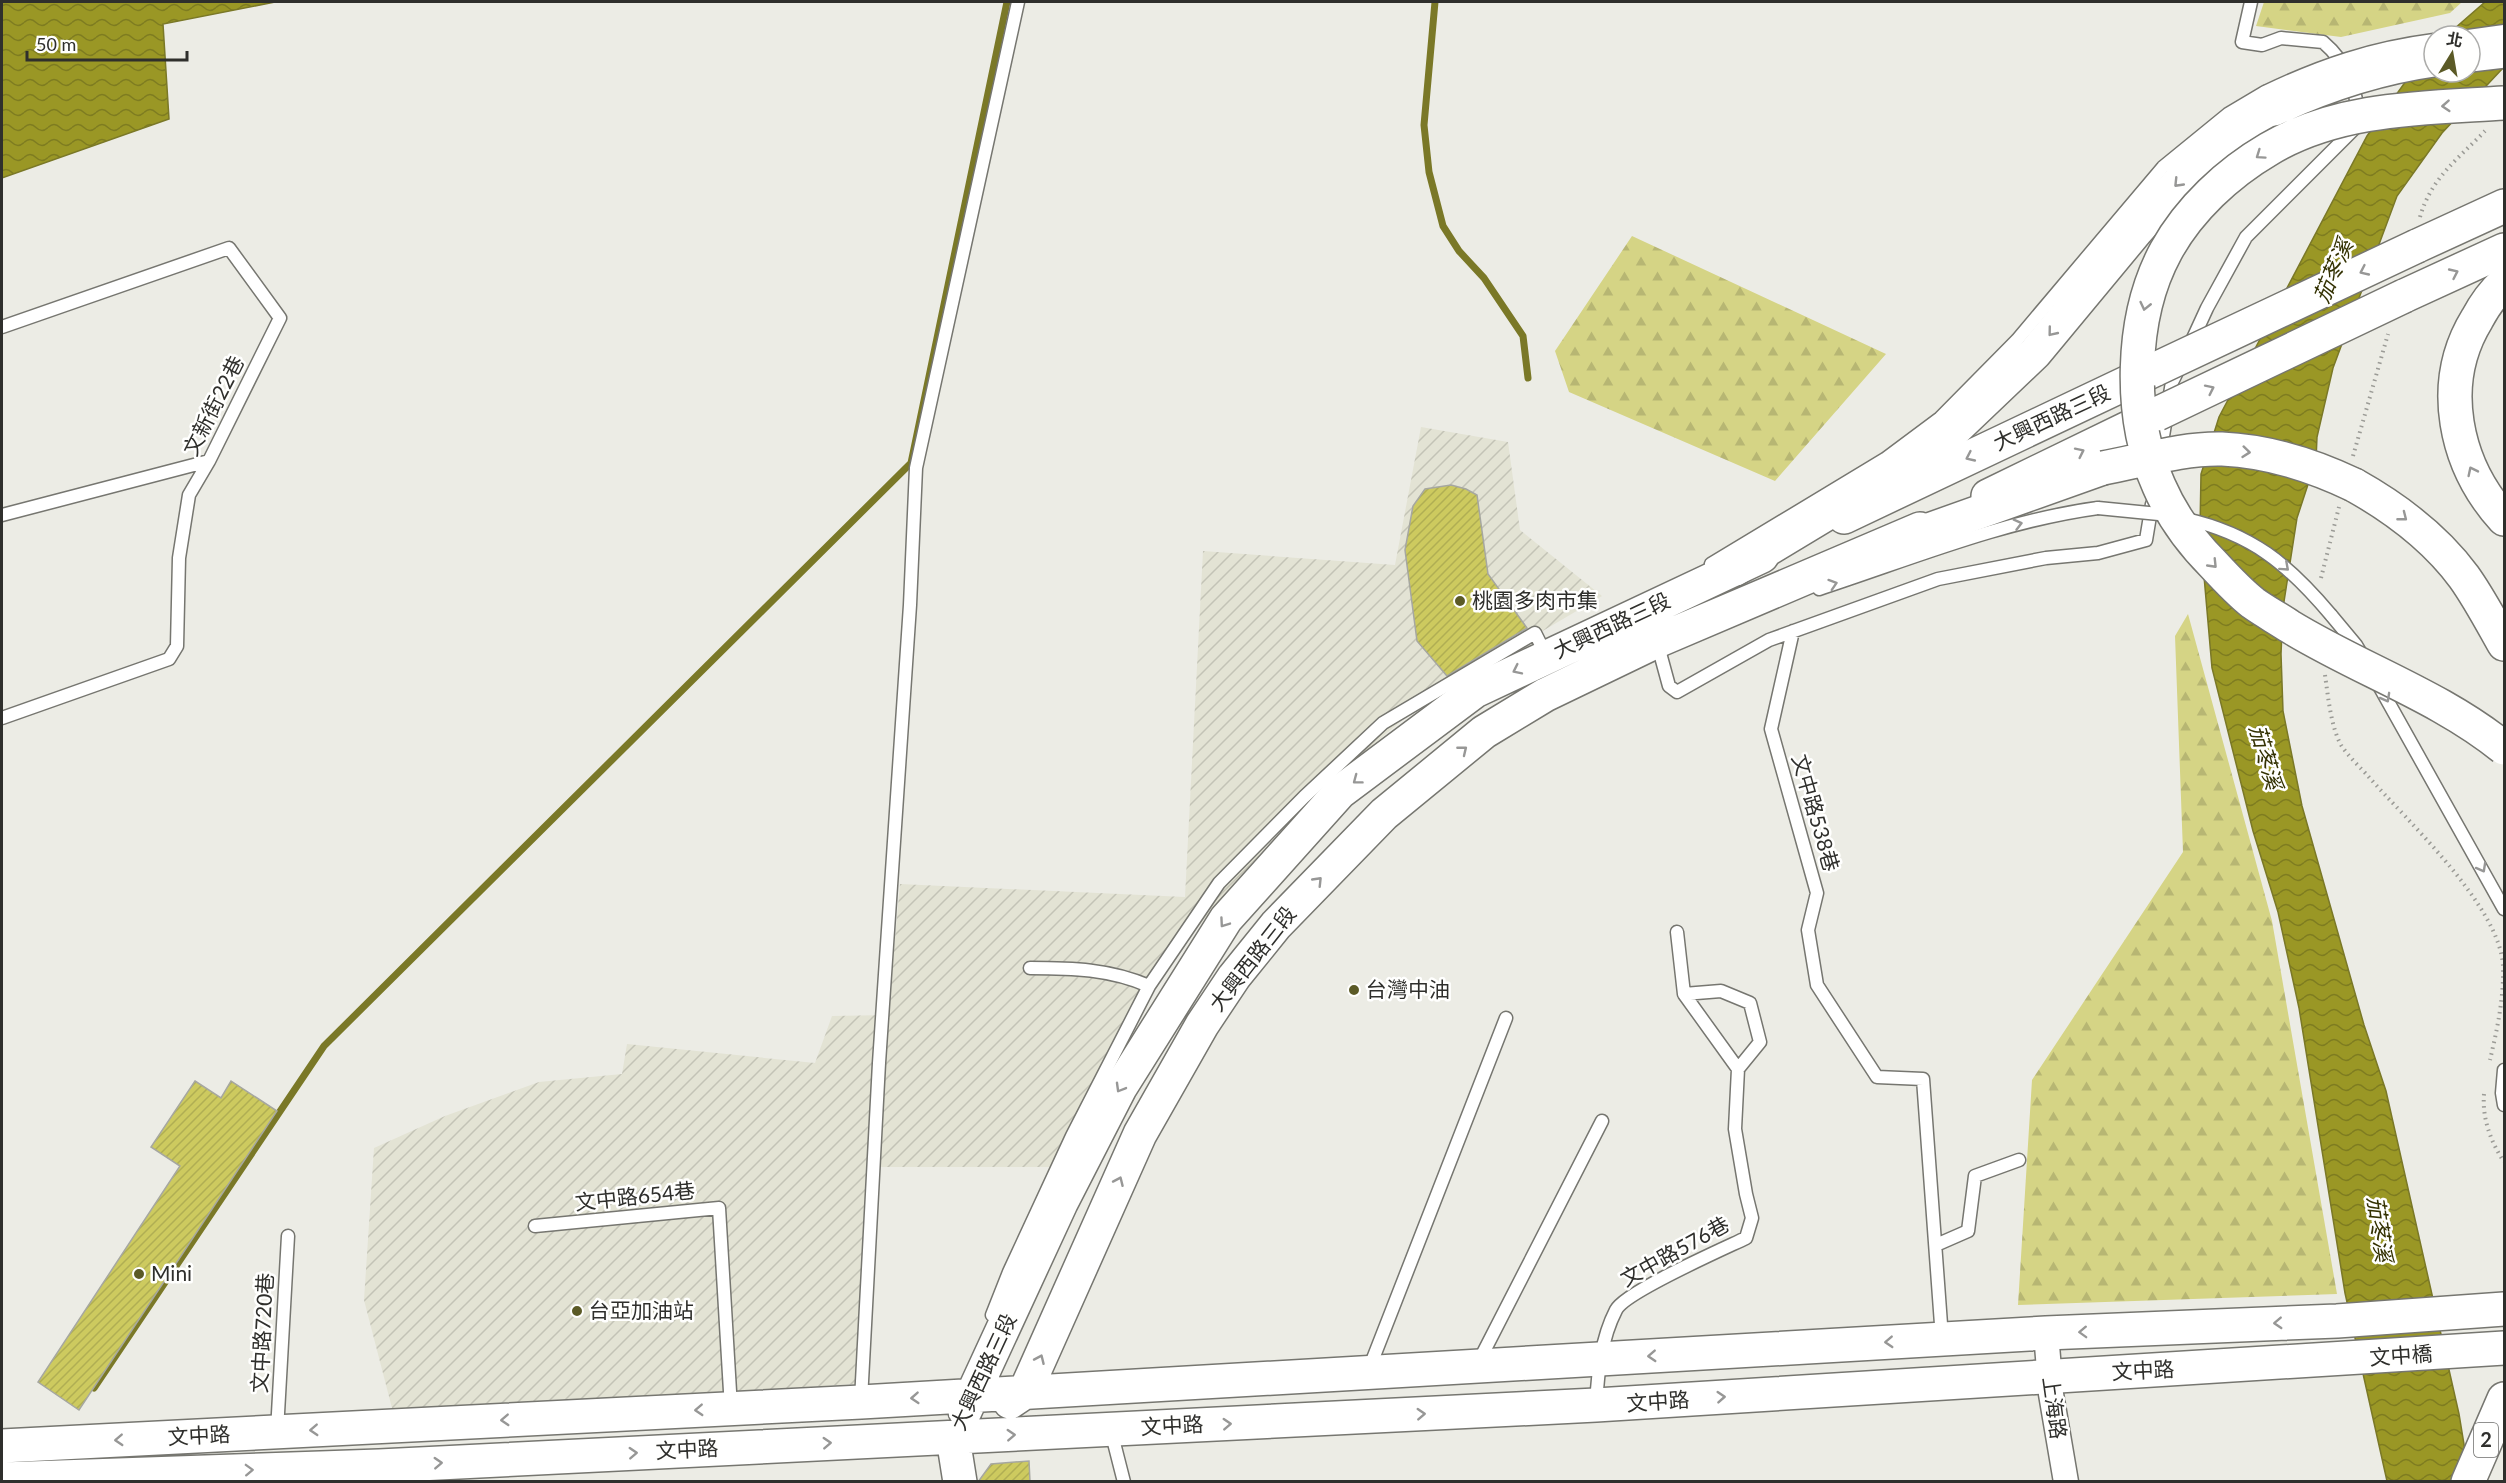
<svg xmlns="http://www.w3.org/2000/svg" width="2506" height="1483" font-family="Lato,'Noto Sans TC',sans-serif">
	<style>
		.industrial { fill: url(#industrial-furrows) }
		.forest { fill: url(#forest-firs) }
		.water { fill: url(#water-waves); stroke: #7a7827; stroke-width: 1.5 }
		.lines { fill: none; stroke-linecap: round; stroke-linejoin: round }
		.stream { stroke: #7a7827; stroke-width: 7 }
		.building { fill: url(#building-hatch); stroke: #a6a7a0; stroke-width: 1.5 }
		.lane-casing { stroke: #767670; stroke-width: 15 }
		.street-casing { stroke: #767670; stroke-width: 27 }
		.secondary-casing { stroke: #767670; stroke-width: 36 }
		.highway-casing { stroke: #767670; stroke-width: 36 }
		.path { stroke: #9b9b96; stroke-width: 4; stroke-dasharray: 1.5 4.5; stroke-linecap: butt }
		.lane { stroke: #fff; stroke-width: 12 }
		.street { stroke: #fff; stroke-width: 24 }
		.secondary { stroke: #fff; stroke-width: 33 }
		.highway { stroke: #fff; stroke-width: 33 }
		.lane-bridge-casing { stroke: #767670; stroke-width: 15; stroke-linecap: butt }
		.secondary-bridge-casing { stroke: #767670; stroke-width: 36; stroke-linecap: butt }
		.highway-bridge-casing { stroke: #767670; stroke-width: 36; stroke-linecap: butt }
		.lane-bridge { stroke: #fff; stroke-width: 12 }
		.secondary-bridge { stroke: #fff; stroke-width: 33 }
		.highway-bridge { stroke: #fff; stroke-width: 33 }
		.oneway { stroke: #979796 }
		.poi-dot { fill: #5b5a26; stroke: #fffffe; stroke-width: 2 }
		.labels { text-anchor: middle; stroke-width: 5; stroke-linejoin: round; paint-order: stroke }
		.shield { fill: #fffffe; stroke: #6d6d6b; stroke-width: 1.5 }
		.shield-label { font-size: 20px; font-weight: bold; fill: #2f2f2c }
		.street-label { font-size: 21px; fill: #2f2f2c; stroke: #fffffe }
		.poi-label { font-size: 21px; fill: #2f2f2c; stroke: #fffffe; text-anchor: start }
		.water-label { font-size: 22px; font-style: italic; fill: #333102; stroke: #fffffe }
	</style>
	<defs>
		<pattern id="industrial-furrows" width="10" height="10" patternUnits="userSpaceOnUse" patternTransform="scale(1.5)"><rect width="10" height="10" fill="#e3e3d4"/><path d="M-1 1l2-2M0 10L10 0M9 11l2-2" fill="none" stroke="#c3c3b6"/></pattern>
		<pattern id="forest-firs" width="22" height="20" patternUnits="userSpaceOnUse" patternTransform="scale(1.5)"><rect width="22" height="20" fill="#d5d485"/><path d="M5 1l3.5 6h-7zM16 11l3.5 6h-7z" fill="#b7b673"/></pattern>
		<pattern id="water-waves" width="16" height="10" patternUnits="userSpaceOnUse" patternTransform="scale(1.5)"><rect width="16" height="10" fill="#9a9725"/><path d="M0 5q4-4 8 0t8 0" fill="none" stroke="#7e7c20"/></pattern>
		<pattern id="building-hatch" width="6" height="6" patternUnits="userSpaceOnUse" patternTransform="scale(1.5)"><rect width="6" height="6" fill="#cdca5f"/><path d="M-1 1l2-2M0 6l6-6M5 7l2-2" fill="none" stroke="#b0ae53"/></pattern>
	</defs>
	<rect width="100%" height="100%" fill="#ecece5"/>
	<path class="industrial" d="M1421,427L1508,442L1520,530L1602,596L1426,700L1303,804L1215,906L1159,976L1052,1167H876L856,1384L393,1412L364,1300L374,1148L445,1116L539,1082L622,1074L627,1044L815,1063L832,1016L888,1015L900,884L1185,897L1203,551L1395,565Z"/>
	<path class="forest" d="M2264,2H2462L2450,13L2341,37L2256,26Z
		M1632,236L1886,354L1775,481L1569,392L1555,351Z
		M2188,614L2272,921L2337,1294L2018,1305L2032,1080L2183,852L2175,636Z"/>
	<path class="water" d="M2,2H275L163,24L169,119L2,178Z
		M2485,2H2504V67L2442,133L2397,196L2333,368L2317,437L2316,460L2297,518L2283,608L2281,654L2283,711L2302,806L2364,1025L2386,1091L2459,1414L2470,1481H2387L2345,1293L2299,1008L2278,912L2253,831L2212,668L2200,530L2201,474L2219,417L2367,136L2413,71L2470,72V36H2446Z"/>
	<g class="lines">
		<path class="stream" d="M1435,2L1424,125L1429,172L1443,226L1459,251L1484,278L1523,336L1528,378
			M94,1388L324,1046L911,463L1007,2"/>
	</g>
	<path class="building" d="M1451,485L1466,489L1477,495L1488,574L1527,628L1447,676L1417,641L1405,550L1413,506L1425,489Z
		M195,1081L221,1098L231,1081L277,1111L79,1410L38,1382L180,1166L151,1147Z
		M1029,1461L1030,1482H978L991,1464Z"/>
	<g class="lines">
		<defs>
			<path id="lane" d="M2468,36L2504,31
				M2,327L229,248L280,318L209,461L189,495L179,558L177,646L169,659L2,718
				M2190,345L2207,308L2246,237L2359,124C2357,91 2349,64 2323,42L2281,38L2262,45L2242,42L2251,2
				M2160,454L2172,382L2181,364
				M2,515L209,461
				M1711,564L1885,459L1940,418L2017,340L2163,167L2228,114L2265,92
				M1819,589C1911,559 2002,521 2098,508
				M2331,615L2356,645L2363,657
				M1793,631L1771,729L1817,893L1808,930L1817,985L1877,1077L1923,1079L1942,1338
				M1657,642L1669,686L1677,692L1769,640L1938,579L2046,558L2098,553L2146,540L2152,504
				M2377,682L2504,909
				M1030,968C1072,968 1110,969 1149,986
				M1684,994L1721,991L1750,1003L1760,1042L1738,1069
				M2504,1070L2502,1093L2504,1105
				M535,1226L719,1208L731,1408
				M1936,1245L1968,1231L1975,1176L2019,1160
				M992,1315L1009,1272L1072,1136L1149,986L1219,883L1304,797L1383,723L1535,633L1546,655
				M1478,1363L1602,1121
				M1369,1369L1506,1018
				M861,1400L879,1063L910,605L916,468L1018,2
				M1596,1404C1598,1372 1601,1339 1616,1310C1625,1292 1723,1249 1746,1238L1752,1218L1746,1194L1735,1129L1738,1069L1684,994L1677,932
				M277,1431L288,1236
				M1111,1431L1124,1482"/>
			<path id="street" d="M2046,1333L2051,1394L2066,1482"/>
			<path id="secondary" d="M2417,246L2504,206
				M2404,296L2504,250
				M1988,496L2157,414
				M1844,517L2156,369
				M1010,1402L1025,1392L1140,1134L1202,1025L1234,977L1276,925L1384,814L1484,732L1545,695L1657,641L1920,529
				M965,1411L1061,1203L1120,1088L1226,919L1340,792L1475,691L1762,556
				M953,1438L960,1482
				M2,1446L861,1402L2046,1333L2337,1321L2504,1309
				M2,1479L379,1466L1596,1405L2504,1348"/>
			<path id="highway" d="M2470,55L2504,51
				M2504,283C2493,293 2484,306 2477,319C2437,384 2455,465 2504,519
				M2354,485C2395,508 2436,539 2464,577C2479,598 2491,621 2504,644
				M1895,542L2103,468
				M1735,569L1894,473L1951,433L2035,353L2137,230L2180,181L2241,129L2274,109
				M2468,1482L2504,1399"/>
		</defs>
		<use href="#lane" class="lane-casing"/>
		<use href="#street" class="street-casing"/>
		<use href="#secondary" class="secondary-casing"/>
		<use href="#highway" class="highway-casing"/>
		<path class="path" d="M2420,217C2431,178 2458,159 2485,131
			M2353,456L2388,334
			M2321,578L2339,507
			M2325,675C2328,696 2331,727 2341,745C2348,756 2360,767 2368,776C2407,821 2500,906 2503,966C2504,998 2497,1030 2490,1060
			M2484,1094C2482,1119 2491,1142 2504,1162"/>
		<use href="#lane" class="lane"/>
		<use href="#street" class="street"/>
		<use href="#secondary" class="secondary"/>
		<use href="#highway" class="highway"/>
		<defs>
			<path id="lane-bridge" d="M2265,92C2321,65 2372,48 2434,40
				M2098,508L2169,515
				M2186,519C2252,534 2288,564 2331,615"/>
			<path id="secondary-bridge" d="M2156,369L2417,246
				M2157,414L2404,296"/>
			<path id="highway-bridge" d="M2504,103C2426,108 2339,107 2269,149C2228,173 2189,209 2166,251C2130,317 2128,417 2159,486C2172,516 2191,542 2214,565C2226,578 2239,592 2253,603C2264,611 2277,618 2289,626C2359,669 2440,696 2504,748
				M2274,109C2326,85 2377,68 2434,60
				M2103,468C2141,461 2183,448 2222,449C2269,451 2312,465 2354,485"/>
		</defs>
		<use href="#lane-bridge" class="lane-bridge-casing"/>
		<use href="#secondary-bridge" class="secondary-bridge-casing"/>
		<use href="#highway-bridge" class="highway-bridge-casing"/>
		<use href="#lane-bridge" class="lane-bridge"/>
		<use href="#secondary-bridge" class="secondary-bridge"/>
		<use href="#highway-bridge" class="highway-bridge"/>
	</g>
	<defs><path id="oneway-chevron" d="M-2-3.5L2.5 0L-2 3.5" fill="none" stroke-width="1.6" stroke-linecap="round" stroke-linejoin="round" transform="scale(1.5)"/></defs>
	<g class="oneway">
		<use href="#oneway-chevron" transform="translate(2446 106) rotate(176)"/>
		<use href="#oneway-chevron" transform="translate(2260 155) rotate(145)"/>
		<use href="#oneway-chevron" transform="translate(2178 183) rotate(134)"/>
		<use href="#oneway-chevron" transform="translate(2364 271) rotate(155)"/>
		<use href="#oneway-chevron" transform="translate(2454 273) rotate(-25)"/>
		<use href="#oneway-chevron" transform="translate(2145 306) rotate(103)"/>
		<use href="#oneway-chevron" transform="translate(2052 332) rotate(129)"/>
		<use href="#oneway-chevron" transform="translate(2210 389) rotate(-26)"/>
		<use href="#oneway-chevron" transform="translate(2080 452) rotate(-26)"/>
		<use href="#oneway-chevron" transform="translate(2246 452) rotate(6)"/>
		<use href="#oneway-chevron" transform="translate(1970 457) rotate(155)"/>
		<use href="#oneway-chevron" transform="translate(2472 471) rotate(-116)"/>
		<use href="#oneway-chevron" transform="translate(2403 517) rotate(38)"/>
		<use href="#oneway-chevron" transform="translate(2018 524) rotate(-15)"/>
		<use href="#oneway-chevron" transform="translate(2213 564) rotate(46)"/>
		<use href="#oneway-chevron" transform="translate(2285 567) rotate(42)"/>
		<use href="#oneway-chevron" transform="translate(1833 584) rotate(-18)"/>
		<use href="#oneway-chevron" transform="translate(1517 670) rotate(154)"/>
		<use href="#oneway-chevron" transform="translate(2386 698) rotate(61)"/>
		<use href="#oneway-chevron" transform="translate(1463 750) rotate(-39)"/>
		<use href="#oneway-chevron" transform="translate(1357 780) rotate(143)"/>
		<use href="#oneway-chevron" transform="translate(2482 868) rotate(61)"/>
		<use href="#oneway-chevron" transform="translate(1318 881) rotate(-46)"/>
		<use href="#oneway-chevron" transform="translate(1224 923) rotate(125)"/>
		<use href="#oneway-chevron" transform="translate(1120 1088) rotate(120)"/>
		<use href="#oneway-chevron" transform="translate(1119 1181) rotate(-66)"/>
		<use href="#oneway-chevron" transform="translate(2278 1323) rotate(177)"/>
		<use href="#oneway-chevron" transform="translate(2083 1332) rotate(178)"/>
		<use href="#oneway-chevron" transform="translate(1889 1342) rotate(177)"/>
		<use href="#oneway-chevron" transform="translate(1652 1356) rotate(177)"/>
		<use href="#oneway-chevron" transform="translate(1040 1359) rotate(-66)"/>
		<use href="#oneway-chevron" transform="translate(1721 1397) rotate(-4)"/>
		<use href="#oneway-chevron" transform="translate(915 1398) rotate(176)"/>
		<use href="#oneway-chevron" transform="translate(699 1410) rotate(177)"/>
		<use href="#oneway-chevron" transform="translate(1421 1414) rotate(-3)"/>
		<use href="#oneway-chevron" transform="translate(505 1420) rotate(177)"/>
		<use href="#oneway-chevron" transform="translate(1227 1424) rotate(-3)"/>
		<use href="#oneway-chevron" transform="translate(314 1430) rotate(177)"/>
		<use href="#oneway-chevron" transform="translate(1011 1435) rotate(-3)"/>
		<use href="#oneway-chevron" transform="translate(119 1440) rotate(177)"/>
		<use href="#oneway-chevron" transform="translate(827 1443) rotate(-3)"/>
		<use href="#oneway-chevron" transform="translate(633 1453) rotate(-3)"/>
		<use href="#oneway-chevron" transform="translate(438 1463) rotate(-3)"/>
		<use href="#oneway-chevron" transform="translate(249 1470) rotate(-2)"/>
	</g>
	<g class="poi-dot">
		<circle cx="1460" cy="601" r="6"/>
		<circle cx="1354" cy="990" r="6"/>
		<circle cx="139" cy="1274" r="6"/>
		<circle cx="577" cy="1311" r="6"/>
	</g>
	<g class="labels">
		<rect class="shield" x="2474" y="1423" width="24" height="34" rx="4.5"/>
		<g class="shield-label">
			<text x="2486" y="1447">2</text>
		</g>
		<g class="street-label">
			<text transform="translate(214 406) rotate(-63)" y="7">文新街22巷</text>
			<text transform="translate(2052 418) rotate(-25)" y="7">大興西路三段</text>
			<text transform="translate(1612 626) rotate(-25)" y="7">大興西路三段</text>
			<text transform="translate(1815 813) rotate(74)" y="7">文中路538巷</text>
			<text transform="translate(1253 959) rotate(-52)" y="7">大興西路三段</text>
			<text transform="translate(635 1197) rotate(-6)" y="7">文中路654巷</text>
			<text transform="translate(1675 1252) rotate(-29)" y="7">文中路576巷</text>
			<text transform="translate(263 1333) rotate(-87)" y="7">文中路720巷</text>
			<text transform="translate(2401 1356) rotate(-4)" y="7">文中橋</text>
			<text transform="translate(2143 1371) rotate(-3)" y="7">文中路</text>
			<text transform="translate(984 1372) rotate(-65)" y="7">大興西路三段</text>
			<text transform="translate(1658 1402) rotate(-4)" y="7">文中路</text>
			<text transform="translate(2054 1408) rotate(82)" y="7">上海路</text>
			<text transform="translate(1172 1426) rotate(-3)" y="7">文中路</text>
			<text transform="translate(199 1436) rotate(-3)" y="7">文中路</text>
			<text transform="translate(687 1450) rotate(-3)" y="7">文中路</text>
		</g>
		<g class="poi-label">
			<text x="1472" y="608">桃園多肉市集</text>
			<text x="1366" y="997">台灣中油</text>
			<text x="151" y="1281">Mini</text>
			<text x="589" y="1318">台亞加油站</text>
		</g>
		<g class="water-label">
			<text transform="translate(2333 271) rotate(-67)" y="8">茄苳溪</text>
			<text transform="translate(2266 757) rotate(74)" y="8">茄苳溪</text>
			<text transform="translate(2380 1229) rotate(82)" y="8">茄苳溪</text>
		</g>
	</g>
	<rect width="2506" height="1483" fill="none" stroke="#2f2f2c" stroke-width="6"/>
	<g transform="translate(2452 54) rotate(11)"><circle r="28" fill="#fffffe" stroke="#acacaa" stroke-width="1.5"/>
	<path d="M0-4.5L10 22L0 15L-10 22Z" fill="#5b5a26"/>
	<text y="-9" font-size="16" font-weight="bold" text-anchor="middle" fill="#2f2f2c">北</text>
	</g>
	<path d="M27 51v9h160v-9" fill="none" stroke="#2f2f2c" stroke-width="3"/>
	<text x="36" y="51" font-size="18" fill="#2f2f2c" stroke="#fffffe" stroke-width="4.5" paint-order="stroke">50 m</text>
</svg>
